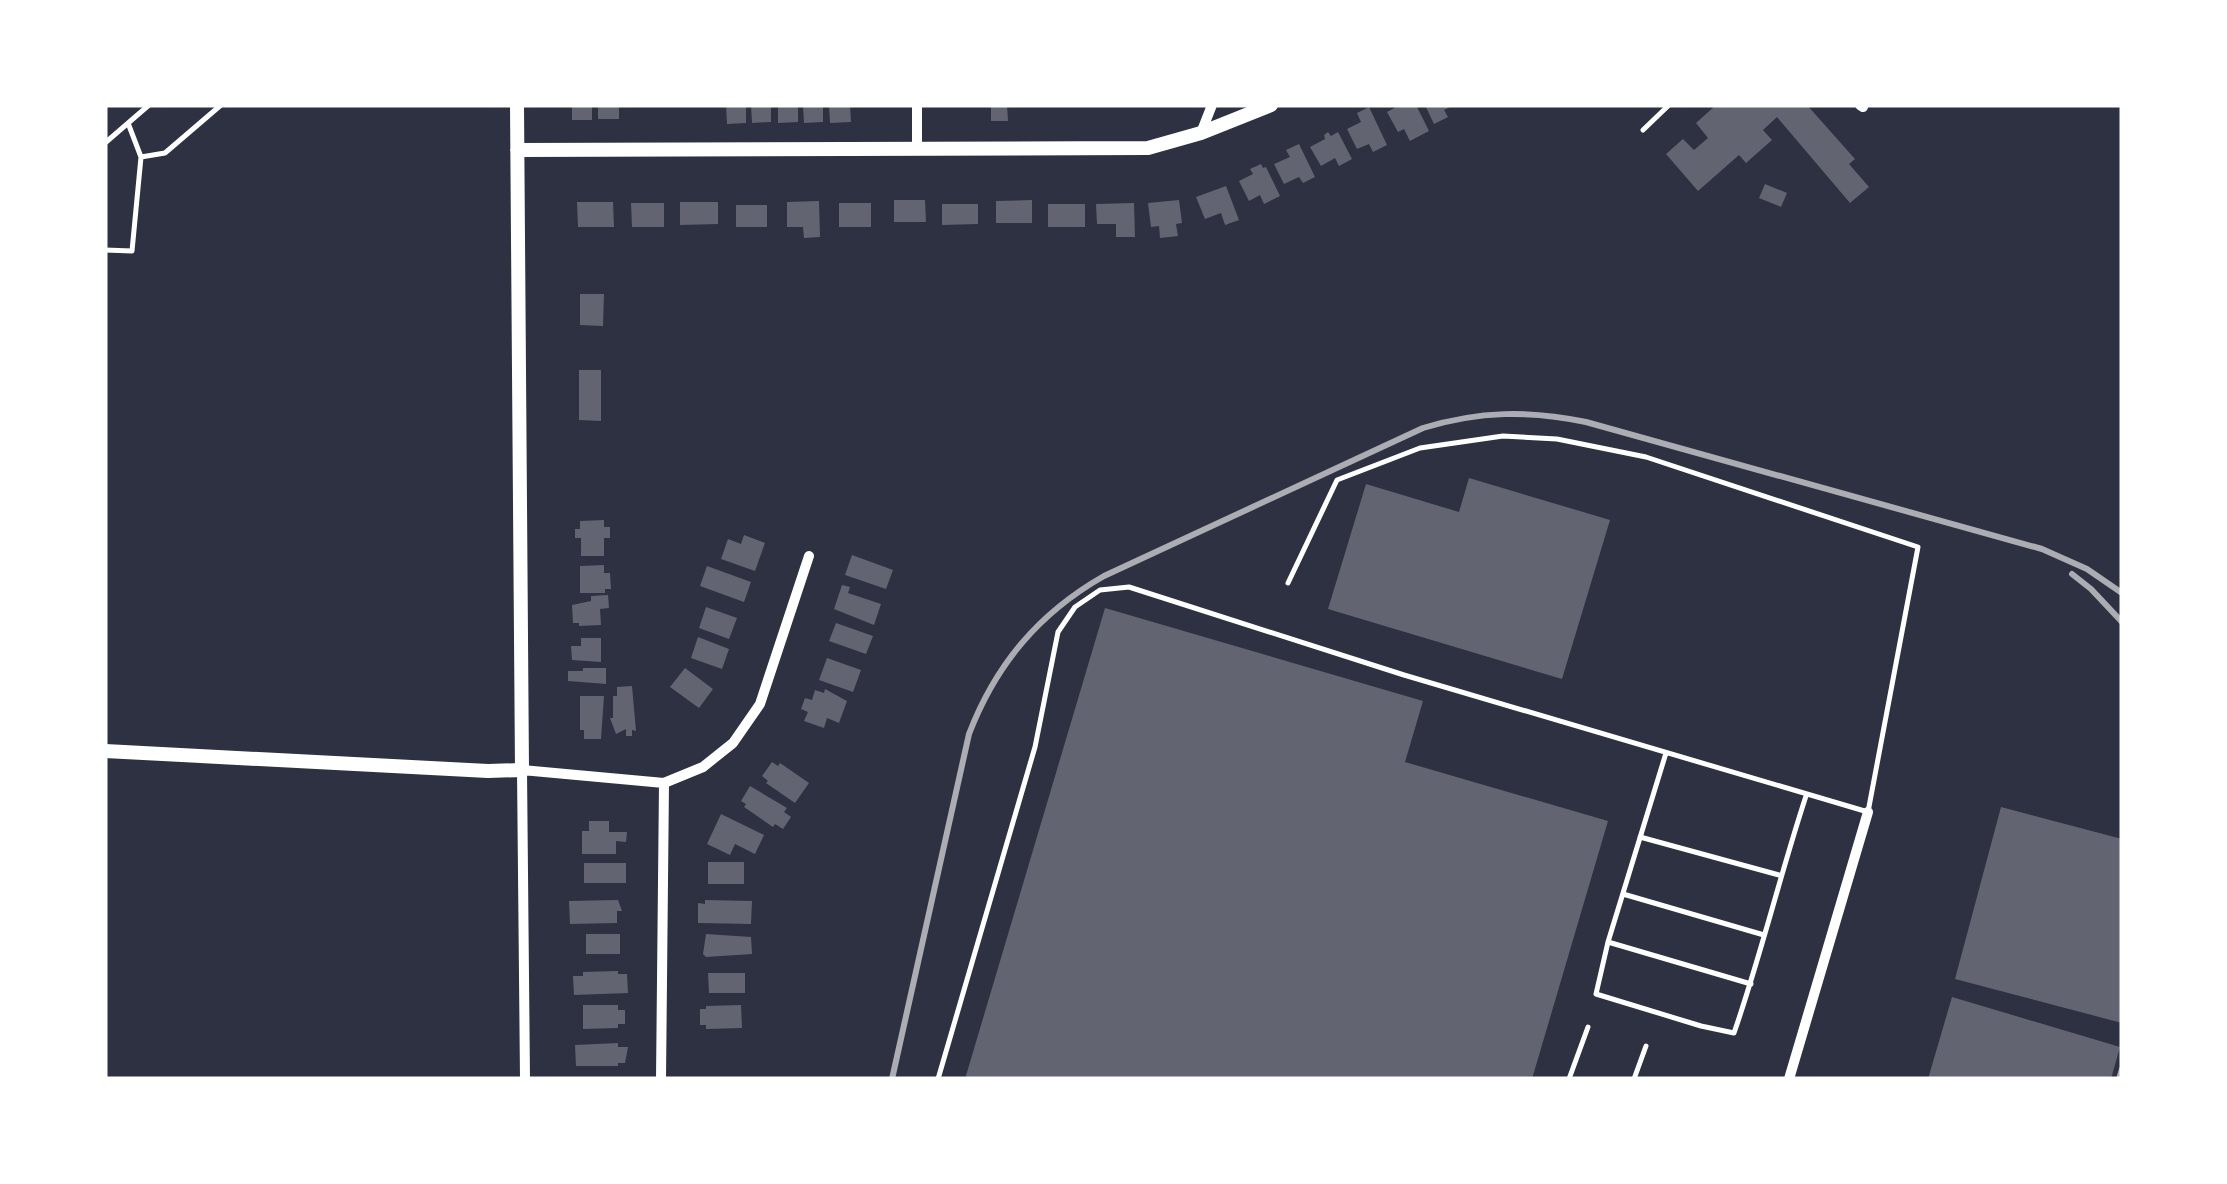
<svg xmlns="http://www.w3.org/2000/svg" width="2227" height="1184" font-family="'Libre Baskerville',serif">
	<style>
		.building { fill: #626471 }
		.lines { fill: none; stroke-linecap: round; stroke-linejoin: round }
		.service { stroke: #fff; stroke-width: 5 }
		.minor { stroke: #fff; stroke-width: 10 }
		.tertiary { stroke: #fff; stroke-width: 14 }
		.rail { stroke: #abadb3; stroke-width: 6 }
	</style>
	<rect width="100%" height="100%" fill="#2d3142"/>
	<path class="building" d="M572,105H592V120H572Z
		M598,105H619V119H598Z
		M726,105H746V123L727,124Z
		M751,105H771V122L752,123Z
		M778,105H798V122L778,123Z
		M803,105H823V122L804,123Z
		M829,105H850L851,122L830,123Z
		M991,105H1007L1008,121H991Z
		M1400,105H1416L1429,131L1410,141L1404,129L1398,132L1387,112Z
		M1425,105H1454L1444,110L1448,117L1434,124Z
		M1716,105H1807L1855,159L1849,164L1869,187L1850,203L1777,117L1763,130L1772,140L1746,163L1739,155L1698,191L1666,154L1683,139L1694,150L1708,138L1696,123Z
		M1369,107L1387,145L1373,152L1369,144L1357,149L1347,129L1361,122L1357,113Z
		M1328,132L1331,136L1338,132L1352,159L1339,166L1335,158L1321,166L1310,147L1325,139L1324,135Z
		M1299,144L1315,177L1303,183L1299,177L1284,184L1274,164L1290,157L1286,150Z
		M1261,164L1263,168L1266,167L1280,196L1264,204L1260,195L1249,201L1239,181L1253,174L1250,169Z
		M1765,184L1787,193L1781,207L1759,198Z
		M1226,186L1239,220L1225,225L1221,213L1205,219L1196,197Z
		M894,200H925L926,222H894Z
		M1032,200V223H996V201Z
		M1179,200L1182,223L1176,224L1178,236L1160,238L1159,226L1151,227L1148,203Z
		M819,201L820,237L804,238L803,227H787V202Z
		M577,202H613L614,227H578Z
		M680,202H718V224L680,225Z
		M631,203H664V227H632Z
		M839,203H871V227H839Z
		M1134,203L1135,237H1116V224H1097L1096,204Z
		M942,204H978V224L942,225Z
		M1048,204H1085V227H1048Z
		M736,205H767V227H736Z
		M580,294H604L603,326L580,325Z
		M579,370H601V421L579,420Z
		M1469,478L1610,520L1562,679L1328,609L1366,484L1459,512Z
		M604,520V527H610V538H604V556H581V538H575V529H580V521Z
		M744,535L765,543L755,571L721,559L728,539L741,544Z
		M852,555L893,570L886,589L845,575Z
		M604,565V573H610L611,589H605V593H580V566Z
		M707,566L751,582L744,602L700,586Z
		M842,585L850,587L848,593L881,604L874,625L834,609Z
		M608,595L609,608L600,609L601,625L579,626V623H573L572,605L591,601V596Z
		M706,607L737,618L729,639L699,628Z
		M1105,608L1423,701L1405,762L1608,821L1532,1079H965Z
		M836,623L873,636L866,654L829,641Z
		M698,637L729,649L722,669L691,658Z
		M581,638H601V662L572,660L571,646H581Z
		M827,658L861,670L853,692L819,680Z
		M583,668H606V684L568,681V671H583Z
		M685,668L713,689L699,708L670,687Z
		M632,686L636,731L632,730V736H626V729L616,734L610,718H613V696H617V687Z
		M825,689L847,701L839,723L827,718L824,728L804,721L808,712L801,709L805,698L812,700L815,690L824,693Z
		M580,696H604L601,739H584V730H580Z
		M772,762L778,766L780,763L809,783L795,803L766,783L768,781L762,776Z
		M750,786L787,808L784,812L791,817L783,829L775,824L773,827L744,807L746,804L741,801Z
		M2001,807L2122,839V1023L1955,979Z
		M721,814L764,835L755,854L735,844L730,855L707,844Z
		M589,821H609V832H627L626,842L616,841V854H582V831H589Z
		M708,862H744V884H708Z
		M584,863H626V883H584Z
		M618,900L622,911H617V923L570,924L569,901Z
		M705,900L752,901L751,924L698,923V903L705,904Z
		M586,934H620V954H586Z
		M706,934L751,937L752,954L706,957L703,954Z
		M618,971V974H627L628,993L574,995L573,976H583V972Z
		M708,973H745V993H709Z
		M1952,997L2120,1047L2111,1079H1928Z
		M583,1005H618V1010H625V1024H618V1028L583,1029Z
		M741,1005L742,1028L706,1029V1025H700V1009H706V1006Z
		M618,1043V1047H628L625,1063H618V1066H576L575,1045Z"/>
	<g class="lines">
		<path class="service" d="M1643,130L1669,105
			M105,143L149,105
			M141,157L165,153L221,105
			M105,250L132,251L141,157L128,123
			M1666,753L1608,942L1596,994L1701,1026L1734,1033C1761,955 1780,875 1806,796
			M1640,837L1779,875
			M1623,894L1764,935
			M1608,942L1751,984
			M938,1079L1035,747L1058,632L1075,607L1100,590L1129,587L1404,675L1868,812L1918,547L1646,457L1557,439L1503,436L1420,448L1337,480L1288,583
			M1569,1079L1588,1027
			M1634,1079L1646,1046"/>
		<path class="minor" d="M917,105V148
			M1860,105L1863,107
			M1201,133L1212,105
			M525,1079L522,770L664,783L703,767L733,743L760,704L809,556
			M661,1079L664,783
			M1789,1079L1868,812"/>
		<path class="tertiary" d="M517,150L1148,148L1201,133L1271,105
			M105,751L488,771L522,770L517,105"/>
		<path class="rail" d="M2072,574L2091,589L2122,622
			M892,1079L969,734C996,664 1039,613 1104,576L1423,428C1479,411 1529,410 1586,422L2042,549L2087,569L2122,593
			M2119,1079L2122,1069"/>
	</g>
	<rect width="2227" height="1184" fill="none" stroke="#ffffff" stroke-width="215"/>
</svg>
